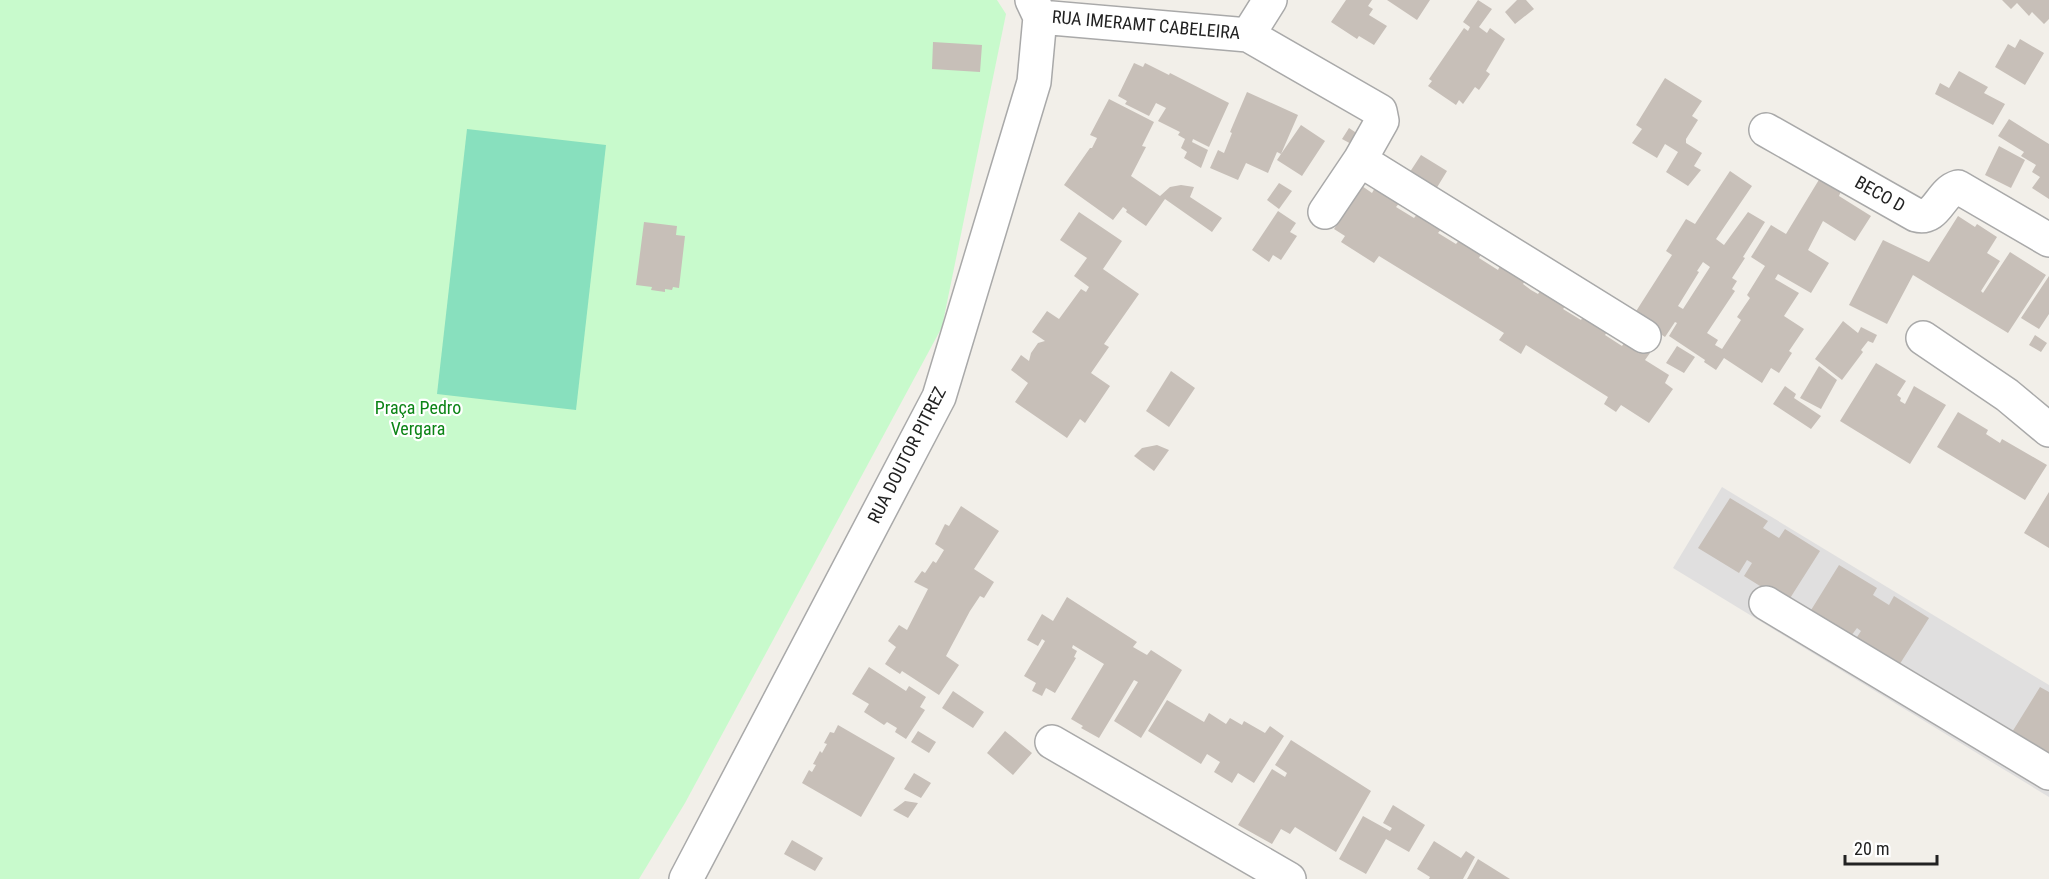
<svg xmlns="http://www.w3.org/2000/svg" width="2049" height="879" font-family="'Roboto Condensed',sans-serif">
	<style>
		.residential { fill: #e0dfdf }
		.park { fill: #c8facc }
		.pitch { fill: #88e0be }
		.building { fill: #c7bfb8; fill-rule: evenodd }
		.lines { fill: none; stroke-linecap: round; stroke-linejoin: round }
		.minor-casing { stroke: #a9a9a9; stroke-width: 36 }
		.minor { stroke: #fff; stroke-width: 33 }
		.labels { text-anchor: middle; stroke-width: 4.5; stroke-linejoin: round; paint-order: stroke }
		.street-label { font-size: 18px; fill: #222; stroke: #fff }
		.park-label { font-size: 18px; fill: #0c8416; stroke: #fff }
	</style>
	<rect width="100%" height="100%" fill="#f2efe9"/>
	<path class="residential" d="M1722,487L2049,685V797L1673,568Z"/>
	<path class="park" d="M0,0H997L1006,14L942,327L685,803L639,879H0Z"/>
	<path class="pitch" d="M467,129L606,145L576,410L437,394Z"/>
	<path class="building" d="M1346,0H1372L1368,6L1373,9L1369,15L1387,26L1374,45L1359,36L1357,39L1331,22Z
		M1387,0H1430L1417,20Z
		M1478,0L1492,9L1479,27L1487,33L1490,28L1505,39L1486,71L1490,74L1479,90L1475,87L1463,104L1459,100L1456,105L1428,86L1432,81L1429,79L1464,28L1468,31L1470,27L1463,22Z
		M1517,0H1526L1534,9L1515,24L1505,12Z
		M2002,0H2049V19L2044,24L2032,12L2029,16L2017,3L2011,9Z
		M2020,39L2044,53L2025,85L1995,67L2008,44L2015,48Z
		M933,42L982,45L980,72L932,69Z
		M1134,63L1143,67L1145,63L1169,75L1170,73L1229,103L1209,147L1193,139L1192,142L1208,150L1201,168L1184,158L1187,152L1181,148L1185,139L1178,135L1180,132L1158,121L1166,108L1156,103L1149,116L1125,104L1127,101L1118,96Z
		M1959,71L1988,87L1984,93L2005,104L1993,125L1935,94L1940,83L1949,88Z
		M1665,78L1702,101L1692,116L1698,120L1686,139V143L1702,153L1694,166L1701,170L1688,186L1666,172L1678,152L1665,144L1657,158L1632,143L1642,129L1636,125Z
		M1247,92L1298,115L1281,154L1301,125L1325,141L1302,176L1277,160L1281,154L1277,152L1268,173L1246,163L1238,180L1210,168L1218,150L1224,153L1232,133L1230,132Z
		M1109,99L1154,122L1142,146L1146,147L1131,176L1160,196L1170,187L1181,185L1194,187L1190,197L1222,218L1212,232L1165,199L1146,226L1126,212L1127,210L1123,207L1113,220L1064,185L1090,148H1092L1097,138L1090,135Z
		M2009,119L2049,144V199L2032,188L2040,177L2032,172L2036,165L2021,156L2024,152L1998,136Z
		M1349,128L1361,136L1355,146L1342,139Z
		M1999,146L2025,160L2011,188L1985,175Z
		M1421,155L1447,171L1433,194L1406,178Z
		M1730,171L1752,186L1716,239L1724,245L1748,212L1765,222L1743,257L1745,258L1732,278L1737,281L1732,289L1735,291L1707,333L1718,340L1715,345L1722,349L1741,320L1737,317L1750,298L1747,295L1765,266L1751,257L1771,225L1786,234L1820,178L1841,191L1839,196L1871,216L1855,241L1823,221L1808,250L1829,263L1811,293L1778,274L1775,279L1799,293L1784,316L1804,329L1789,351L1792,353L1779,373L1771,368L1762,383L1724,358L1716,370L1704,362L1705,360L1669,336L1677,323L1675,322L1665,337L1633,316L1672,255L1666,251L1686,219L1695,224ZM1703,262L1710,267L1683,309L1678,306L1699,272L1697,271Z
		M1279,183L1292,191L1279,209L1267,200Z
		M1362,186L1372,193L1376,186L1401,201L1396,207L1414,218L1419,212L1443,227L1438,233L1456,244L1461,238L1483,251L1479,258L1498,270L1502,262L1527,278L1523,284L1531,290L1538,294L1543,287L1568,303L1563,309L1581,320L1585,314L1610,328L1605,335L1622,346L1627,339L1650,353L1645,360L1669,375L1665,383L1673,389L1649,423L1621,405L1616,412L1604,404L1608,397L1526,345L1521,354L1499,340L1504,333L1462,307L1379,256L1374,263L1341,242L1345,236L1334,229Z
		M1278,211L1296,223L1290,232L1297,236L1281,260L1273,255L1269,262L1252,250Z
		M1079,212L1122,241L1103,269L1139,294L1104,344L1109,347L1091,373L1110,386L1085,423L1080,419L1067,438L1015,402L1028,383L1011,370L1021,355L1029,361L1031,353L1038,343L1045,341L1032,332L1047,311L1059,319L1081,289L1086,292L1089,287L1074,276L1087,258L1060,240Z
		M1958,216L1975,227L1977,224L1997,237L1987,253L2000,261L1981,291L1983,293L2010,252L2046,275L2008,333L1913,275L1887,324L1849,305L1883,240L1929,262Z
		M644,222L677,226L676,235L685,236L679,288L673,287L672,290L665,289V292L651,290L652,287L636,285Z
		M2049,276V314L2039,329L2021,318Z
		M1843,321L1858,333L1861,327L1877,335L1873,343L1868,341L1861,350L1863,352L1842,380L1815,359Z
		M2035,335L2047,343L2041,352L2029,345Z
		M1677,346L1695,357L1684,373L1666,363Z
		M1876,363L1906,381L1897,395L1901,398L1900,401L1905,404L1914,386L1946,405L1910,464L1840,421Z
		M1819,366L1837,380L1821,409L1800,398Z
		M1171,371L1195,388L1169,427L1146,411Z
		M1785,386L1796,394L1794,398L1821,416L1811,429L1773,404Z
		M1958,412L1988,430L1986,434L2000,443L2002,439L2047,465L2025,500L1937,447Z
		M1157,445L1169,450L1154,471L1134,456L1142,448Z
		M2049,492V548L2024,533Z
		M1730,498L1768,521L1763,528L1779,538L1785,529L1820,551L1787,603L1744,576L1752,563L1747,560L1739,573L1698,548Z
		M961,506L999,531L974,569L994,582L984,598L980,596L970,611L946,656L959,665L939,695L902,671L900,674L885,664L896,647L888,641L899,625L907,630L928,589L914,582L922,571L925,573L933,561L936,563L944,550L935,544L945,524L949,526Z
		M1839,565L1877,588L1873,595L1889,605L1894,596L1929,618L1896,670L1853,643L1861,631L1857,628L1848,640L1808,615Z
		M1067,597L1137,642L1133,647L1147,655L1151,650L1182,670L1141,738L1114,721L1138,682L1134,680L1099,738L1081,728L1083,726L1071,719L1104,664L1073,645L1072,648L1077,651L1074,657L1076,658L1055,693L1046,688L1042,696L1032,691L1036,683L1024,676L1045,641L1042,639L1038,646L1027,640L1042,614L1053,621Z
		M869,667L906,691L909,686L926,697L920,707L925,710L906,739L895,732L897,728L887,722L884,725L864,712L869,704L852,694Z
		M2040,687L2049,692V762L2009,737Z
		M953,691L984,712L973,728L942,708Z
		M1167,700L1204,722L1209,713L1226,724L1230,718L1242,725L1244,721L1265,733L1270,726L1284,736L1254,783L1238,773L1232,783L1214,772L1220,762L1207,754L1201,764L1148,731Z
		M838,725L895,758L861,817L802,783L809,770L812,772L816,765L813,764L820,751L822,753L827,744L824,743L830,732L834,733Z
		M918,731L936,742L929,753L911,742Z
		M1005,731L1032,753L1013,775L987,753Z
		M1291,740L1371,791L1336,852L1295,827L1290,834L1281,829L1272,844L1238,825L1272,769L1285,777L1287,773L1275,765Z
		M914,773L931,783L921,798L904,789Z
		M905,801L918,803L908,818L893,810Z
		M1393,805L1425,825L1409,852L1386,839L1366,874L1339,859L1363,816L1390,831L1392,828L1383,823Z
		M792,840L823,858L815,871L784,854Z
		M1434,841L1461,858L1466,851L1475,857L1463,879H1429L1430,877L1417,869Z
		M1478,859L1510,879H1467Z"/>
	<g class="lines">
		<defs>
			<path id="minor" d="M1040,17L1248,35L1270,0
				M1248,35L1380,111L1382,121L1360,160L1644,336
				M1766,130L1916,215C1937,221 1940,192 1958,187L2049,240
				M1325,212L1360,160
				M1923,338L2007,395L2049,430
				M1766,603L2049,773
				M1052,742L1289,879
				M686,879L939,397L1034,82L1040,17L1032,0"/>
		</defs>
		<use href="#minor" class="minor-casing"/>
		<use href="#minor" class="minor"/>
	</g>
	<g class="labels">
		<g class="street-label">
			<text transform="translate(1146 25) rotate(5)" y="6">RUA IMERAMT CABELEIRA</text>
			<text transform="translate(1880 194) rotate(29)" y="6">BECO D</text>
			<text transform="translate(907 455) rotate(-63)" y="6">RUA DOUTOR PITREZ</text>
		</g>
		<g class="park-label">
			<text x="418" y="414">Praça Pedro<tspan x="418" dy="21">Vergara</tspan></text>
		</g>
	</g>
	<path d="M1845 855v9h92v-9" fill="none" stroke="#222222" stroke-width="3"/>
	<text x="1854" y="855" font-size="18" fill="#222222" stroke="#ffffff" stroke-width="4.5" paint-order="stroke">20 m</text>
</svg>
